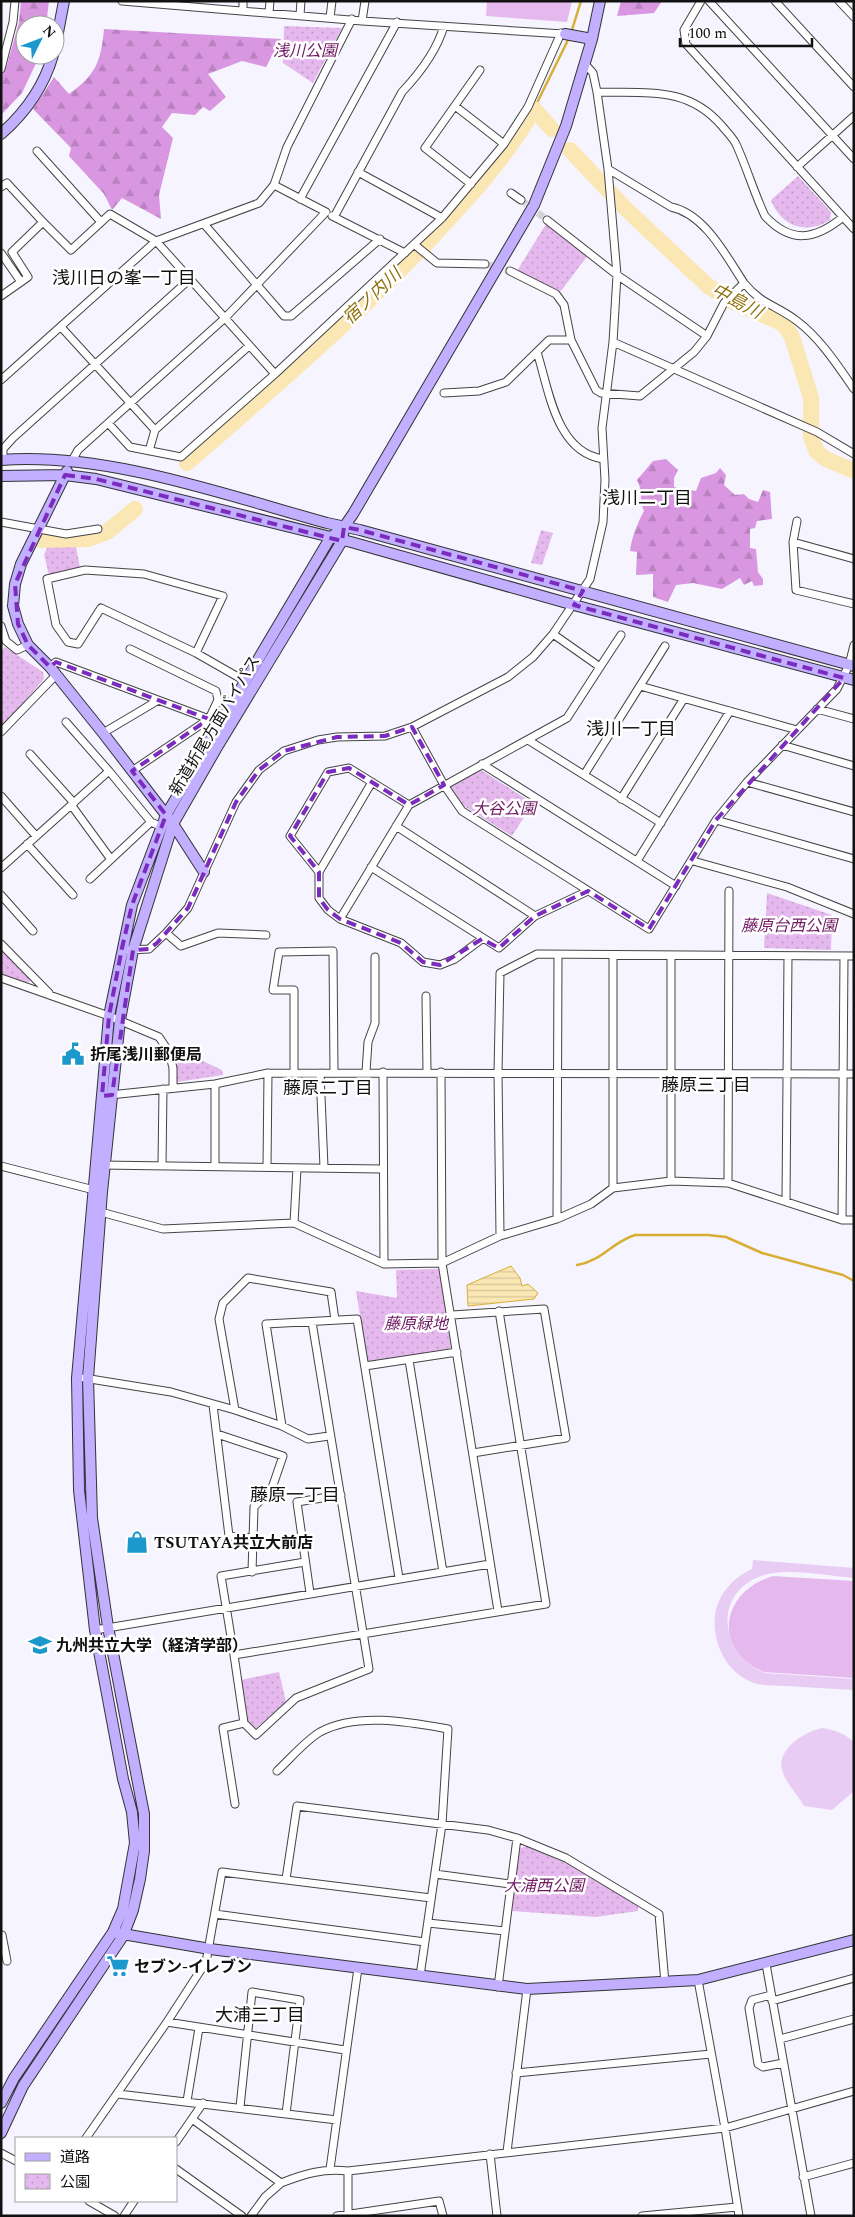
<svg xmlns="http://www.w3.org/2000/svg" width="855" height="2217" font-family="Spectral,'Noto Sans JP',serif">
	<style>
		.grass { fill: #e5b9ee }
		.forest { fill: url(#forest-firs) }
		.park { fill: url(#park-dots) }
		.pitch { fill: #e8ccf4 }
		.water { fill: url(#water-rules); stroke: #d8ae35 }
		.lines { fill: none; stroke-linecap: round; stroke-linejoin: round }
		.stream { stroke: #d8ae35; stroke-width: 2.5 }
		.river { stroke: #fbe7b4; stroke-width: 16 }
		.street-tunnel { stroke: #d4d2db; stroke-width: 7; stroke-dasharray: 7 3.5; stroke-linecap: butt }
		.street-casing { stroke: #444; stroke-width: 9 }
		.secondary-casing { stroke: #333; stroke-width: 12 }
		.street { stroke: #fff; stroke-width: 7 }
		.secondary { stroke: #c2afff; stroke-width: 10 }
		.marked { fill: none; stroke: #7b2cbf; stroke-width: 4; stroke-dasharray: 10 6; stroke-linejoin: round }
		.labels { text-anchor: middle; stroke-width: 5; stroke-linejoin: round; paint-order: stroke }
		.park-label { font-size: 16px; font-style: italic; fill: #6f1a63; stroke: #fff }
		.street-label { font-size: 16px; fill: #111; stroke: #fff }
		.poi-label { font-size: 16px; font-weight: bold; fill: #111; stroke: #fff; text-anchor: start }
		.neighbourhood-label { font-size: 18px; fill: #111; stroke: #fff }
		.water-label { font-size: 18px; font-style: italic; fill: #8f730f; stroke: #fff }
	</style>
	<defs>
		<pattern id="forest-firs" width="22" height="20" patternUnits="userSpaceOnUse" patternTransform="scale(1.25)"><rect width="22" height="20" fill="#d897e0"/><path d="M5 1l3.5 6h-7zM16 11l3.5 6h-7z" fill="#b881bf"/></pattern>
		<pattern id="park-dots" width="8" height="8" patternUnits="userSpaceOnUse" patternTransform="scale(1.25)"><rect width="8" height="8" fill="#e5b9ee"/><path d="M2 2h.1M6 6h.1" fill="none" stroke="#c39ecb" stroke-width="1.8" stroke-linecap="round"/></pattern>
		<pattern id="water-rules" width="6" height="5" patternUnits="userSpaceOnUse" patternTransform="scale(1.25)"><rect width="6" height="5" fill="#fbe7b4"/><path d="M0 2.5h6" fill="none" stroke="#d6c59a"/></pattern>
	</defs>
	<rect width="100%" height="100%" fill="#f6f4ff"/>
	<path class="grass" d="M487,1H572L567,22L486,16Z
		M773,1576L854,1581V1678L764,1672C712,1650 720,1592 773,1576Z"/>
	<path class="forest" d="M21,1H49L46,25H25V55H39V57L22,93L1,115V76L7,65L19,22Z
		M621,1H662L654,13L617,16Z
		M104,29L281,39L266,67L242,61L208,74L226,97L210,111L203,107L195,115L172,113L162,127L173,138L159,195L161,219L122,198L112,210L104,194L69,156L71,148L33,109L54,77L69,94C96,75 101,61 104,29Z
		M666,459L678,470L674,478V487L696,491L701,478L716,473L720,468L726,475L724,485L735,495L744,494L749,499L758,502L763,490L770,492L772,519L757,521L755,528L750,529V548L756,549L758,572L763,579V585L754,586L752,581L744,585L740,578L722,589L693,583L676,585L668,602L653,597V574L636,575L637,552L630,551C632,536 637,524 644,511C639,501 643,490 637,480L653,461Z"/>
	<path class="park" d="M284,26L342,28L313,83L283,63Z
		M798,176L831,212L830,220C807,235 781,227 771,200Z
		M546,224L588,255L561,291L517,271Z
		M541,530L553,533L542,565L531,563Z
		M48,545L76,547L80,567L49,575L44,555Z
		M5,647L43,672L44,679L1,728V651Z
		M481,770L533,803L512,836L464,806L450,787Z
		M767,893L832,915L831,950L764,948Z
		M1,949L31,979L29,982L25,983L1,975Z
		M171,1046L222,1070L223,1075L177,1082V1059Z
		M440,1269L451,1348L368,1363L356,1291L397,1298L396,1270Z
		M279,1672L286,1702L255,1729L248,1722L241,1680Z
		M526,1846L570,1865L638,1906V1911L596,1917L512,1911L519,1849Z"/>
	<path class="pitch" d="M753,1560L854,1568V1578C828,1576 786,1567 761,1576C712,1594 720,1654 765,1673L854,1679V1690C831,1689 808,1687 785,1686C775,1685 763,1686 754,1683C726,1673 712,1643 715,1615C718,1594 734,1577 752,1569Z
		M822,1728C835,1730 844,1733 854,1742V1791L832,1810L804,1806C798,1795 787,1784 783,1773C774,1750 804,1732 822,1728Z"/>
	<path class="water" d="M511,1266L520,1278L522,1286L528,1284L538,1293L534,1299L468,1306L467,1285Z"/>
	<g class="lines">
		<path class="stream" d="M571,33L581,1
			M534,109L569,38
			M577,1265C602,1261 612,1242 635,1235H708L726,1237L762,1253L843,1275L854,1281"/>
		<path class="river" d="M570,150L627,210L708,286L733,302L784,324L792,337L811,398V437L817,452L826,459L854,471
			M187,463C271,390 356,318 433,236C470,197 507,156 534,109L552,129
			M41,540L88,539L107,532L135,509"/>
		<path class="street-tunnel" d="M521,200L547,220
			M485,264L510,271"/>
		<defs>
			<path id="street" d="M122,1L362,21L564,34
				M701,1L684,30L686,44L854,229
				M709,1L854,159
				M775,1L854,87
				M839,1L854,17
				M243,11V1
				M269,13L270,1
				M300,15L301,1
				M330,18L332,1
				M362,21L365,1
				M1,69L13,22L15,1
				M597,92C646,94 687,85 722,126C727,132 733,138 736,144C747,168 754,193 765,216C791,244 815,240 843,217
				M455,106L504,144
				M37,151L101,222
				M797,167L854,116
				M358,172L442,218
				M471,184L425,148L480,70
				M1,187L7,183L43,222
				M511,193L521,200
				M300,199L397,22
				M332,216L405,253
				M334,217L402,92C419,74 437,50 444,26
				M547,220L617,275L707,336L724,303L744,283C726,256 705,214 671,207L608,169
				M204,224L284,316H291L380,239
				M415,245L437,263L485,264
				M1,253L21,282L1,296
				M510,271L556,294L564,305L571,340L596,390L601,393L640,396L694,352L707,336
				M21,282L28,277L12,252L43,222L71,250L110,214L156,241L275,374
				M744,283C762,305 776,305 797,321C820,338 838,366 854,389
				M62,328L155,430
				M613,342L817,432L854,454
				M537,352C549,390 556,452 603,459
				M1,380L156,241L259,203L274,185L287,147L352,19
				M444,393L479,391L506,382L549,340H571
				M108,423L130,447L181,457L275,374L442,218L504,144L528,107L561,33
				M149,451L155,430L249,346
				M3,460V449L13,438L190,279
				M72,461L78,450L225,318L326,212L274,185
				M797,521L793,542L796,590L854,604
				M1,522L66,534L98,529
				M793,542L854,559
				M1,626L6,641L17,650L28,645
				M130,649L216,691L218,700L209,719
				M196,653L223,596L144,574L85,570L47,579L56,625L68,642L78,644L101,608L196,653L245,681
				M50,667L56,662L209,719L132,771
				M600,667L621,635
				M640,686L797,730
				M817,709L854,719
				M66,722L109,771
				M412,727L444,785L462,811L649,929L716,820L747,782L837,689L849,665L854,645
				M1,732L56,675
				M103,733L157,701
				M528,740L661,823
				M782,745L854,766
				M30,754L74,803
				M482,764L676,886
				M584,775L665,646
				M747,782L854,812
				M1,796L36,836
				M621,799L683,700
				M409,805L349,768L328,772L290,836L319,872V898L328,910L340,919L401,943L423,962L440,965L455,959L482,939
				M72,806L110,858
				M716,820L854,859
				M396,826L535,916
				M27,844L73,895
				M637,861L730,711
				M693,861L787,887L854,914
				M371,867L499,948L535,916L588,891
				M1,868L109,771L151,822L162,827
				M319,872L372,782
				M90,879L151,822
				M1,895L33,931
				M340,919L409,805L567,718L600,667L553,634
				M166,933L181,946L218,933L266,935
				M1,944L49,993
				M129,950L149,949L166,933L188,908L236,802L259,770L284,751L318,740L337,737L385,736L412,727L508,677L533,657L553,634L590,579L603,522L605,480L602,428L613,342L617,275L608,169L597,92L593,73L585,64
				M671,955V1181
				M1,978L109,1016L159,1037L169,1052L173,1068V1088
				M426,996L427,1072
				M366,1072L368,1042L375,1023V957
				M383,1072L384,1264
				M441,1072L442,1263L498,1611
				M294,1073V990H273L279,952L333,951L334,1072
				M320,1073L324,1167
				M110,1095L215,1084L268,1073L854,1074
				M101,1165L382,1169
				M162,1165L163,1089
				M1,1166L98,1191
				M215,1166V1084
				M267,1166L268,1073
				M728,1183L729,891
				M613,1188V955
				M786,1201L788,956
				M97,1211L163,1229L294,1223L384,1264L442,1263L500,1236L557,1219L591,1204L613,1188L671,1181L728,1183L842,1220H854
				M557,1219L558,955
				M842,1220L844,956
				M294,1223L297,1168
				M500,1236L498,1073L500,973L537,954L854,956
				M452,1315L544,1309L566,1438L473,1453
				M409,1360L443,1572
				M365,1366L457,1352
				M84,1378L171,1392L235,1410
				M213,1405L229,1536L253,1538
				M282,1426L266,1324L357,1319L399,1578
				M217,1434L283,1456L272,1488L254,1507L252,1572
				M329,1436L308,1439L282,1426L235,1410L219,1319L223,1303L248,1278L331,1292L335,1320
				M305,1562L221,1576L234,1655L546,1604L499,1311
				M310,1593L297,1502L341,1495
				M95,1630L490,1564
				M234,1655L244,1723L256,1735L296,1698L369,1669L312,1322
				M277,1771C290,1759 305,1741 320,1732C357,1712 409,1722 448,1729L442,1824L420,1976
				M235,1804L223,1728L244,1723
				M435,1874L510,1884
				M286,1879L297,1806L488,1830L517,1838L566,1858L659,1914L665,1983
				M215,1914L425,1942
				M428,1923L505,1931
				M2,1935L7,1961
				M766,1964L811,2216
				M698,1980L725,2128L739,2216
				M498,1987L517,1838
				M771,1995L752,2000L749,2008L758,2064L763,2067L783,2063
				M772,2001L854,1978
				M167,2022L206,1962L222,1872L431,1898
				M780,2039L854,2019
				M516,2073L711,2054
				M118,2094L337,2120
				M187,2101L199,2028
				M240,2107L252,1992L300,2000L286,2114
				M192,2119L281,2183L265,2197L251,2216
				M86,2138L167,2022L345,2050
				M176,2142L203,2103
				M507,2152L527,1989
				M1,2153L16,2161
				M490,2154L497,2216
				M176,2169L242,2216
				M330,2169L358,1968
				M348,2171V2213
				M803,2177L854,2163
				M281,2183C304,2174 323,2168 348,2171L725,2128L854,2091
				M89,2201L115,2216
				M124,2216L134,2201
				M337,2216L439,2201L443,2216
				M642,2216L737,2207"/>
			<path id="secondary" d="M565,34L592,39
				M55,48L64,1
				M1,134C25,113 44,86 53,55
				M1,460C107,452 225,495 327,523L360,530L854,666
				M67,471L21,564L15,584L13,606L18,624L28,645L50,667L103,733L173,824L204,872
				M1,476L65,475L96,479L351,542L574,605L854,680
				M117,1933L210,1949L527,1989L698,1980L854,1940
				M1,2103L14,2078L113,1932L123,1909L135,1843L132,1812L123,1779L95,1630L79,1490L77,1378L109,1016L132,905L166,815L330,538L344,527L353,514L534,205L566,126L592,39L600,1
				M1,2133L23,2086L123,1936L133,1910L140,1879L144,1851V1814L108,1627L92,1518L88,1378L102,1192L120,1020L133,950L173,824L216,749L342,541L344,527"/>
		</defs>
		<use href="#street" class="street-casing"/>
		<use href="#secondary" class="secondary-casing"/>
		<use href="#street" class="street"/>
		<use href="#secondary" class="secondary"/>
	</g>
	<path class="marked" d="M65,475L96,479L342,541L344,527L360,530L583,591L574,605L844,678L716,820L649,929L588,891L535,916L499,948L482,939L440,965L423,962L401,943L340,919L328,910L319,898V872L290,836L328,772L349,768L409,805L444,785L412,727L385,736L337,737L284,751L259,770L236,802L188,908L157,943L149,949L133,950L112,1095L102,1096L109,1016L122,948L132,905L166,815L132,771L209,719L56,662L50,667L28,645L18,624L15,584Z"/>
	<defs>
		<symbol id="civic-bare" viewBox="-9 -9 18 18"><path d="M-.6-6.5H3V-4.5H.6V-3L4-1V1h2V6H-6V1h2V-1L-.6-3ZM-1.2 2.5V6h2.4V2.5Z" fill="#1c98cd" stroke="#fff" stroke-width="2.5" paint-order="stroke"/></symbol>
		<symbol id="shop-bare" viewBox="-9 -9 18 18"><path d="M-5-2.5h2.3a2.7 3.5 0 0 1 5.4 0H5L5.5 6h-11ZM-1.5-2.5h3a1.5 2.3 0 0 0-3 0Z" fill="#1c98cd" stroke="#fff" stroke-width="2.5" paint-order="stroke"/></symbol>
		<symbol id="university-bare" viewBox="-9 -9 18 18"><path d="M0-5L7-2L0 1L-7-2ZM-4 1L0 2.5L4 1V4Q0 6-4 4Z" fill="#1c98cd" stroke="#fff" stroke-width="2.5" paint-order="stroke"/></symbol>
		<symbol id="supermarket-bare" viewBox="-9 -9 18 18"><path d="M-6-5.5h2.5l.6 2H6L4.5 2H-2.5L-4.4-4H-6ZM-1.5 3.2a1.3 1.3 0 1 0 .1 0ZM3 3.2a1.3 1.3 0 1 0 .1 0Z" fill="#1c98cd" stroke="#fff" stroke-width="2.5" paint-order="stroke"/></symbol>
	</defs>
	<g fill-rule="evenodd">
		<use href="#civic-bare" x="57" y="1038" width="32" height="32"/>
		<use href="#shop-bare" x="121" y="1526" width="32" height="32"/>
		<use href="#university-bare" x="24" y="1629" width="32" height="32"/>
		<use href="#supermarket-bare" x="102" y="1950" width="32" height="32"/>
	</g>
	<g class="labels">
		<g class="park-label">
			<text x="305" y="56">浅川公園</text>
			<text x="504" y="814">大谷公園</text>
			<text x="789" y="931">藤原台西公園</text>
			<text x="416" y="1329">藤原緑地</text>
			<text x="544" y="1891">大浦西公園</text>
		</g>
		<g class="street-label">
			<text transform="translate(214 725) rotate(-59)" y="6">新道折尾方面バイパス</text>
		</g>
		<g class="poi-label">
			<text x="90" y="1060">折尾浅川郵便局</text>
			<text x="154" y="1548">TSUTAYA共立大前店</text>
			<text x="56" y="1651">九州共立大学（経済学部）</text>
			<text x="134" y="1972">セブン-イレブン</text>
		</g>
		<g class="neighbourhood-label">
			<text x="124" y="284">浅川日の峯一丁目</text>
			<text x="647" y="504">浅川二丁目</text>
			<text x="631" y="735">浅川一丁目</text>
			<text x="706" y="1091">藤原三丁目</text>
			<text x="328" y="1094">藤原二丁目</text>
			<text x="295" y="1501">藤原一丁目</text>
			<text x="260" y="2021">大浦三丁目</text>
		</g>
		<g class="water-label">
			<text transform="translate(372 296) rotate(-43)" y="6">宿ノ内川</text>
			<text transform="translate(737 301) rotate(28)" y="6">中島川</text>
		</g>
	</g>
	<rect width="855" height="2217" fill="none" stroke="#111111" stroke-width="5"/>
	<rect x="15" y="2137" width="162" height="65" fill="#ffffff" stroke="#a0a0a0"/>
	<rect x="25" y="2153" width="25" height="8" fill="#c2afff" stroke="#a0a0a0"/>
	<text x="60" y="2162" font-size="15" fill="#111111">道路</text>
	<rect x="25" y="2174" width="25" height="15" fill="url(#park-dots)" stroke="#a0a0a0"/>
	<text x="60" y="2187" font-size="15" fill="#111111">公園</text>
	<g transform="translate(40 40) rotate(48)"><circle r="24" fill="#ffffff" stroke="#a0a0a0"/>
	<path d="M0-4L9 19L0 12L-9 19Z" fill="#1c98cd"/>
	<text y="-8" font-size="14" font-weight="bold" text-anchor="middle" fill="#111111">N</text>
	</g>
	<path d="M680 38v8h132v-8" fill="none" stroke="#111111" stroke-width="2.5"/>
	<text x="688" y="38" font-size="15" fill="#111111" stroke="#ffffff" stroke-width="4" paint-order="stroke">100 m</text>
</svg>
